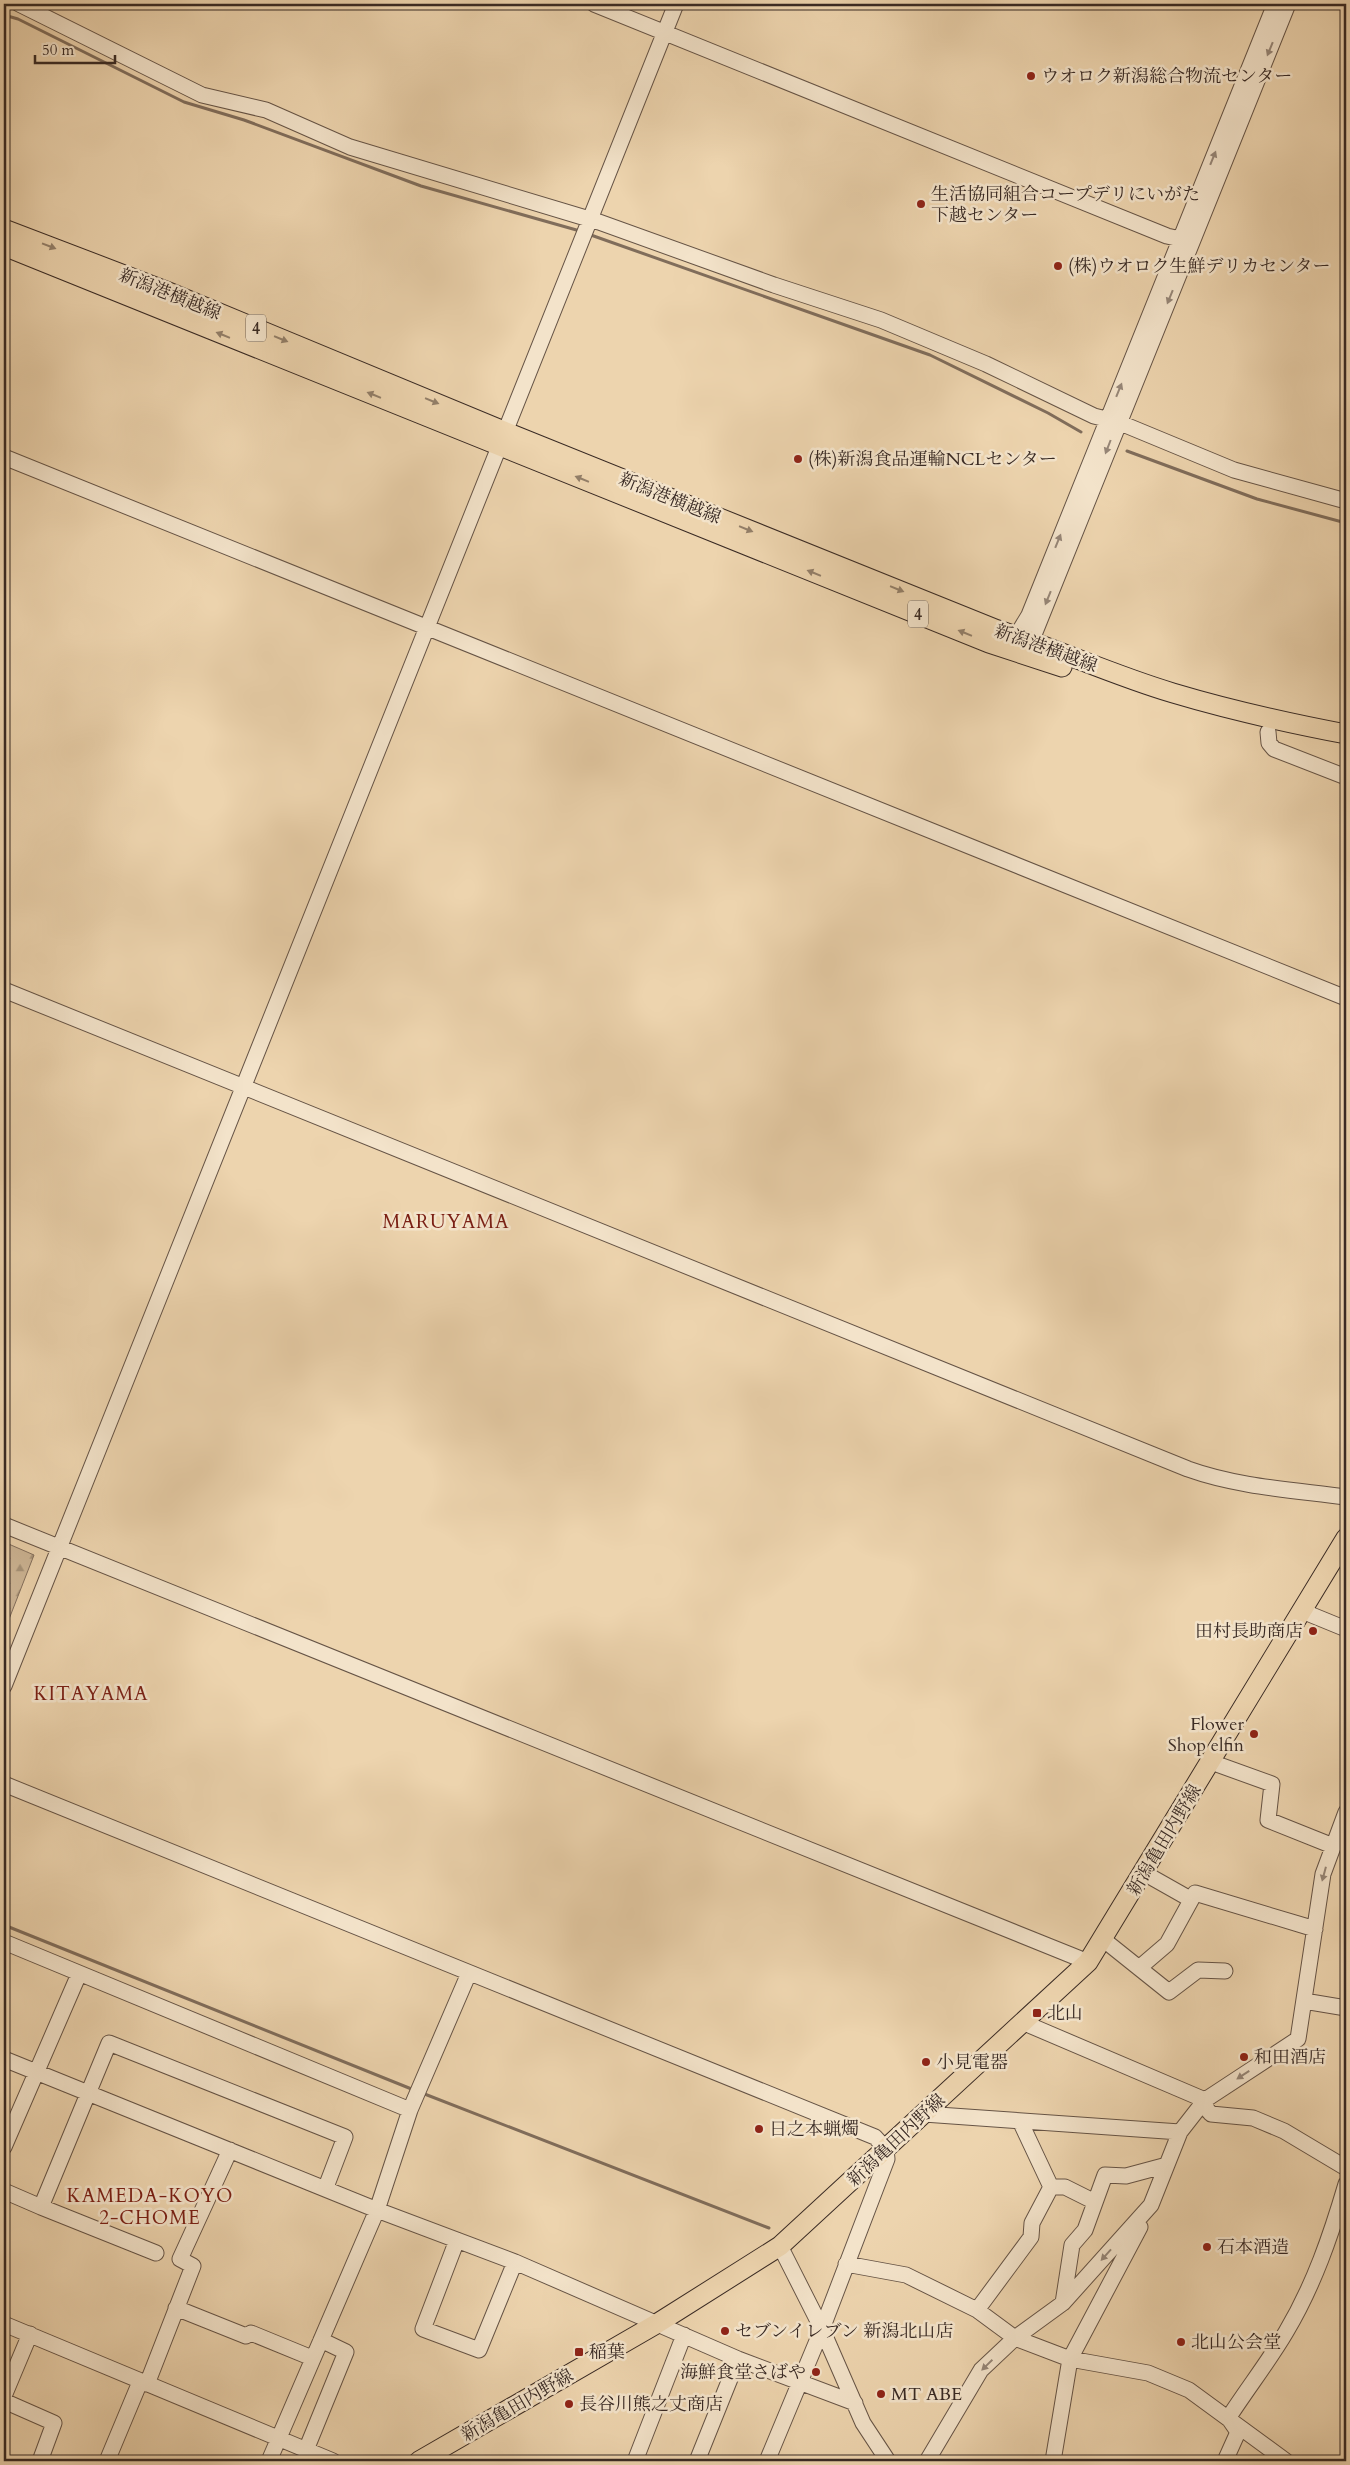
<svg xmlns="http://www.w3.org/2000/svg" width="1350" height="2465" font-family="Cardo,'Noto Serif JP',serif">
	<style>
		.forest { fill: url(#forest-firs); stroke: #84705e }
		.lines { fill: none; stroke-linecap: round; stroke-linejoin: round }
		.stream { stroke: #806d5b; stroke-width: 3 }
		.minor-casing { stroke: #665446; stroke-width: 17 }
		.major-casing { stroke: #392a24; stroke-width: 21 }
		.minor { stroke: #f3e3ca; stroke-width: 15 }
		.major { stroke: #edd4ae; stroke-width: 19 }
		.oneway { fill: #968677 }
		.oneway2 { fill: #937f69 }
		.poi-dot { fill: #8f2418; stroke: #f3e3ca; stroke-width: 2 }
		.labels { text-anchor: middle; stroke-width: 5; stroke-linejoin: round; paint-order: stroke }
		.shield { fill: #f3e3ca; stroke: #716256; stroke-width: 1 }
		.shield-label { font-size: 16px; font-weight: bold; fill: #392a24 }
		.poi-label { font-size: 18px; fill: #392a24; stroke: #f3e3ca; text-anchor: start }
		.street-label { font-size: 18px; fill: #392a24; stroke: #f3e3ca }
		.neighbourhood-label { font-size: 19px; letter-spacing: 1px; fill: #7a1f14; stroke: #f3e3ca }
	</style>
	<defs>
		<pattern id="forest-firs" width="22" height="20" patternUnits="userSpaceOnUse" patternTransform="scale(1.25)"><rect width="22" height="20" fill="#ceb797"/><path d="M5 1l3.5 6h-7zM16 11l3.5 6h-7z" fill="#a8957b"/></pattern>
	</defs>
	<rect width="100%" height="100%" fill="#edd4ae"/>
	<filter id="stains"><feTurbulence type="fractalNoise" baseFrequency=".004" numOctaves="4"/><feColorMatrix values="0 0 0 0 .2 0 0 0 0 .09 0 0 0 0 .02 0 0 0 .5 -.17"/></filter>
	<radialGradient id="worn" r=".72"><stop offset=".6" stop-color="#630" stop-opacity="0"/><stop offset="1" stop-color="#630" stop-opacity=".3"/></radialGradient>
	<path class="forest" d="M4,1542L34,1555L4,1632Z"/>
	<g class="lines">
		<path class="stream" d="M4,15L18,19L184,102L244,120L421,186L580,231
			M588,234L930,355L1048,413L1081,432
			M1127,451L1257,499L1346,523
			M4,1925L414,2090
			M422,2093L769,2228"/>
		<defs>
			<path id="minor" d="M19,4L202,95L266,110L350,147L599,222L774,285L881,320L986,364L1094,416L1118,422L1234,470L1346,501
				M594,4L1167,236L1180,239
				M4,457L1346,998
				M1011,645L1029,615L1275,4
				M1027,652L1288,4
				M1268,732L1269,743L1274,749L1346,777
				M4,990L1188,1469C1238,1487 1294,1490 1346,1497
				M4,1525L1088,1962
				M1302,1611L1346,1629
				M4,1686L676,4
				M1211,1762L1272,1784L1268,1820L1333,1846
				M4,1784L875,2137L886,2149L887,2159L822,2329L767,2461
				M1144,1873L1190,1899
				M1104,1940L1169,1992L1198,1970L1225,1971
				M4,1942L410,2110
				M1139,1968L1167,1944L1195,1893L1315,1929
				M1304,2001L1346,2008
				M1022,2022L1205,2100L1206,2108L1211,2114L1253,2118L1284,2131L1346,2168
				M4,2059L377,2210L515,2262L738,2359L855,2403
				M924,2114L1180,2132
				M1020,2121L1051,2187
				M4,2147L79,1974
				M4,2191L41,2207L109,2043L345,2137L326,2187
				M41,2207L156,2253
				M457,2240L423,2329L479,2350L515,2262
				M780,2246L822,2329L863,2423L888,2461
				M846,2264L906,2275L977,2310L1015,2338L1070,2359L1148,2373L1189,2390L1286,2461
				M1063,2303L1072,2245L1085,2230L1105,2175L1126,2176L1167,2165
				M176,2308L246,2336L251,2333L312,2358
				M977,2310L1031,2237L1032,2223L1051,2187H1065L1095,2202
				M4,2324L333,2461
				M147,2384L193,2266L180,2259L230,2150
				M4,2396L30,2334
				M4,2401L54,2423L40,2461
				M1229,2417C1247,2389 1269,2361 1286,2332C1314,2285 1331,2235 1346,2184
				M306,2450L346,2352L321,2340
				M107,2461L140,2382
				M269,2461L377,2210L410,2110L469,1973
				M635,2461L684,2335
				M697,2461L738,2359
				M927,2461L981,2370L1015,2338L1063,2303L1151,2205L1180,2132L1205,2100L1298,2039L1323,1874L1346,1812
				M1053,2461L1070,2359L1140,2227
				M1225,2461L1238,2432L1229,2419"/>
			<path id="major" d="M4,229L166,291L506,432L995,629C1055,648 1112,675 1173,693C1230,710 1288,723 1346,734
				M4,246L989,643L1062,667
				M419,2461L658,2323L780,2246L1088,1962L1346,1538"/>
		</defs>
		<use href="#minor" class="minor-casing"/>
		<use href="#major" class="major-casing"/>
		<use href="#minor" class="minor"/>
		<use href="#major" class="major"/>
	</g>
	<defs><path id="oneway-solid" d="M-6-.8H1V-3.2L6.5 0L1 3.2V.8H-6Z" transform="scale(1.25)"/></defs>
	<g class="oneway">
		<use href="#oneway-solid" transform="translate(1270 49) rotate(112)"/>
		<use href="#oneway-solid" transform="translate(1213 158) rotate(-68)"/>
		<use href="#oneway-solid" transform="translate(1170 297) rotate(112)"/>
		<use href="#oneway-solid" transform="translate(1119 390) rotate(-68)"/>
		<use href="#oneway-solid" transform="translate(1108 447) rotate(111)"/>
		<use href="#oneway-solid" transform="translate(1058 541) rotate(-68)"/>
		<use href="#oneway-solid" transform="translate(1048 598) rotate(112)"/>
		<use href="#oneway-solid" transform="translate(1324 1874) rotate(105)"/>
		<use href="#oneway-solid" transform="translate(1243 2075) rotate(147)"/>
		<use href="#oneway-solid" transform="translate(1106 2255) rotate(132)"/>
		<use href="#oneway-solid" transform="translate(987 2365) rotate(136)"/>
	</g>
	<g class="oneway2">
		<use href="#oneway-solid" transform="translate(49 246) rotate(21)"/>
		<use href="#oneway-solid" transform="translate(223 335) rotate(-158)"/>
		<use href="#oneway-solid" transform="translate(281 339) rotate(22)"/>
		<use href="#oneway-solid" transform="translate(374 395) rotate(-158)"/>
		<use href="#oneway-solid" transform="translate(432 401) rotate(22)"/>
		<use href="#oneway-solid" transform="translate(582 479) rotate(-158)"/>
		<use href="#oneway-solid" transform="translate(746 529) rotate(22)"/>
		<use href="#oneway-solid" transform="translate(814 573) rotate(-158)"/>
		<use href="#oneway-solid" transform="translate(897 589) rotate(22)"/>
		<use href="#oneway-solid" transform="translate(965 633) rotate(-158)"/>
	</g>
	<g class="poi-dot">
		<circle cx="1031" cy="76" r="5"/>
		<circle cx="921" cy="204" r="5"/>
		<circle cx="1058" cy="266" r="5"/>
		<circle cx="798" cy="459" r="5"/>
		<circle cx="1313" cy="1631" r="5"/>
		<circle cx="1254" cy="1734" r="5"/>
		<rect x="1032" y="2008" width="10" height="10" rx="2.5"/>
		<circle cx="1244" cy="2057" r="5"/>
		<circle cx="926" cy="2062" r="5"/>
		<circle cx="759" cy="2129" r="5"/>
		<circle cx="1207" cy="2247" r="5"/>
		<circle cx="725" cy="2331" r="5"/>
		<circle cx="1181" cy="2342" r="5"/>
		<rect x="574" y="2347" width="10" height="10" rx="2.5"/>
		<circle cx="816" cy="2372" r="5"/>
		<circle cx="881" cy="2394" r="5"/>
		<circle cx="569" cy="2404" r="5"/>
	</g>
	<g class="labels">
		<g class="shield">
			<rect x="246" y="314.5" width="20" height="27" rx="4"/>
			<rect x="908" y="600.5" width="20" height="27" rx="4"/>
		</g>
		<g class="shield-label">
			<text x="256" y="334">4</text>
			<text x="918" y="620">4</text>
		</g>
		<g class="poi-label">
			<text x="1041" y="82">ウオロク新潟総合物流センター</text>
			<text x="931" y="200">生活協同組合コープデリにいがた<tspan x="931" dy="21">下越センター</tspan></text>
			<text x="1068" y="272">(株)ウオロク生鮮デリカセンター</text>
			<text x="808" y="465">(株)新潟食品運輸NCLセンター</text>
			<text x="1303" y="1637" text-anchor="end">田村長助商店</text>
			<text x="1244" y="1730" text-anchor="end">Flower<tspan x="1244" dy="21">Shop elfin</tspan></text>
			<text x="1047" y="2019">北山</text>
			<text x="1254" y="2063">和田酒店</text>
			<text x="936" y="2068">小見電器</text>
			<text x="769" y="2135">日之本蝋燭</text>
			<text x="1217" y="2253">石本酒造</text>
			<text x="735" y="2337">セブンイレブン 新潟北山店</text>
			<text x="1191" y="2348">北山公会堂</text>
			<text x="589" y="2358">稲葉</text>
			<text x="806" y="2378" text-anchor="end">海鮮食堂さばや</text>
			<text x="891" y="2400">MT ABE</text>
			<text x="579" y="2410">長谷川熊之丈商店</text>
		</g>
		<g class="street-label">
			<text transform="translate(170 294) rotate(22)" y="6">新潟港横越線</text>
			<text transform="translate(670 498) rotate(22)" y="6">新潟港横越線</text>
			<text transform="translate(1046 648) rotate(20)" y="6">新潟港横越線</text>
			<text transform="translate(1164 1840) rotate(-59)" y="6">新潟亀田内野線</text>
			<text transform="translate(896 2140) rotate(-43)" y="6">新潟亀田内野線</text>
			<text transform="translate(517 2405) rotate(-30)" y="6">新潟亀田内野線</text>
		</g>
		<g class="neighbourhood-label">
			<text x="446" y="1228">MARUYAMA</text>
			<text x="91" y="1700">KITAYAMA</text>
			<text x="150" y="2202">KAMEDA-KOYO<tspan x="150" dy="22">2-CHOME</tspan></text>
		</g>
	</g>
	<rect width="1350" height="2465" fill="none" stroke="#edd4ae" stroke-width="20"/>
	<rect x="5" y="5" width="1340" height="2455" fill="none" stroke="#392a24" stroke-width="2.5"/>
	<rect x="10" y="10" width="1330" height="2445" fill="none" stroke="#392a24"/>
	<path d="M35 55v8h80v-8" fill="none" stroke="#392a24" stroke-width="2.5"/>
	<text x="42" y="55" font-size="15" fill="#392a24" stroke="#f3e3ca" stroke-width="4" paint-order="stroke">50 m</text>
	<rect width="100%" height="100%" filter="url(#stains)"/>
	<rect width="100%" height="100%" fill="url(#worn)"/>
</svg>
